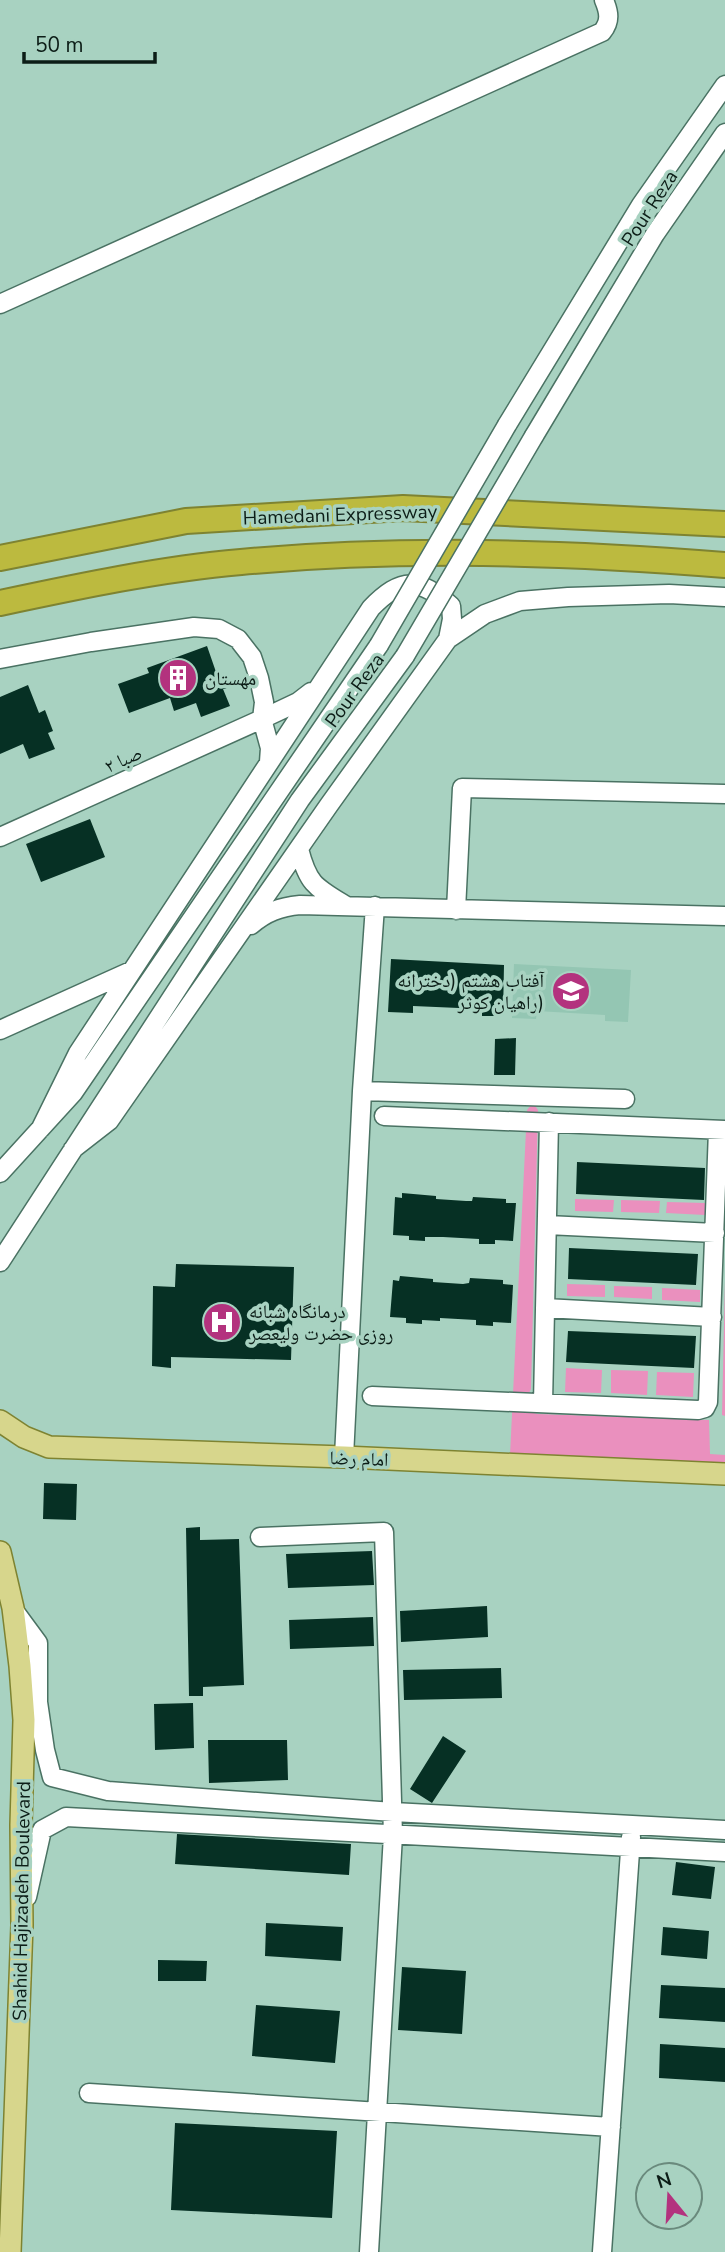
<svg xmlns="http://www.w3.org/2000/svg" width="725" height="2252" font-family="'Nunito Sans','Noto Naskh Arabic',sans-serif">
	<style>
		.built { fill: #94c6b3 }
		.green { fill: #ea90be }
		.building { fill: #063024 }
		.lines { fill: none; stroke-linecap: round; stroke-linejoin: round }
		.minor-casing { stroke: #4a7263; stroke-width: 21 }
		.major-casing { stroke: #7e8331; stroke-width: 24 }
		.highway-casing { stroke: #7e8331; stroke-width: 28 }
		.minor { stroke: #fff; stroke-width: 18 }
		.major { stroke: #d7d68c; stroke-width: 21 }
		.highway { stroke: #bcba3f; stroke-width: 24 }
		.minor-bridge-casing { stroke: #4a7263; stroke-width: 21; stroke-linecap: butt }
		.minor-bridge { stroke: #fff; stroke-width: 18 }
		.labels { text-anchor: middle; stroke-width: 7; stroke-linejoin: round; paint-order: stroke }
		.street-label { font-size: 19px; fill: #0c1d17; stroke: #a8d2c1 }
		.poi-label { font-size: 19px; fill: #0c1d17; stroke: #a8d2c1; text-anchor: start }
	</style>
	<rect width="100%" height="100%" fill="#a8d2c1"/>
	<path class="built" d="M514,964L631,970L628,1022L605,1021V1015L537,1011L536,1019L512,1018Z"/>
	<path class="green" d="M533,1103L538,1110L531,1389L522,1406L529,1412L538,1414L709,1420L710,1454L725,1455V1465L510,1455L527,1110Z
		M575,1199L614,1200L613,1212L575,1211Z
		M621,1200L660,1201L659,1213L621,1212Z
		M667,1202L705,1203V1215L666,1213Z
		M725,1280V1416L722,1415Z
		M567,1284L605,1285V1297L567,1296Z
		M614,1286L652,1287V1299L614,1297Z
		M662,1288L700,1290V1302L662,1300Z
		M566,1368L602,1370L601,1393L565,1392Z
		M611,1370L648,1371L647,1395L611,1393Z
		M657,1372L694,1373L693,1397L656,1395Z"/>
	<path class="building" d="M207,646L216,672L220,670L227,688L223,689L230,706L201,717L196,703L174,711L170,698L129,713L118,684L149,673L147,668Z
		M28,685L39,713L45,710L53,731L48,733L55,749L29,759L23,744L0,754V697Z
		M90,819L105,857L41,882L26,844Z
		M391,959L504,965L503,1016H482V1009L413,1006V1013L388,1012Z
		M516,1038L515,1075H494L495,1039Z
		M577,1162L705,1168L704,1200L576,1194Z
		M402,1193L436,1196V1199L466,1201H472L473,1197L506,1199V1203H516L513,1241L495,1240V1244H479V1239L443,1237H425V1241L409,1240V1236L393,1235L395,1197L402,1198Z
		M569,1248L698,1254L696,1285L568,1279Z
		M176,1264L294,1267L291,1360L171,1357V1368L152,1366L153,1286L175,1287Z
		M400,1276L433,1279V1282L463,1284L469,1283L470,1278L503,1280V1284L513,1285L511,1323L493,1322V1326L476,1325V1320L440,1318V1321L422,1320V1324L406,1323V1318L390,1317L393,1280L399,1281Z
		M568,1331L696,1336L694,1368L566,1362Z
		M44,1483L77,1484L76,1520L43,1519Z
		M200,1527V1540L239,1539L244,1685L203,1687V1696H189L186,1528Z
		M372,1551L374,1585L288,1588L286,1554Z
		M487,1606L488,1637L401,1642L400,1611Z
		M373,1617L374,1646L290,1649L289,1620Z
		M501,1668L502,1698L404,1700L403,1670Z
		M193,1703L194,1748L155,1750L154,1704Z
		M443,1736L466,1751L432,1803L410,1789Z
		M208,1740H287L288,1780L209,1783Z
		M177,1834L351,1844L349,1875L175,1864Z
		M676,1862L715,1867L711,1899L672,1895Z
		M266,1923L343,1927L341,1961L265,1956Z
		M663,1927L709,1931L707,1959L661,1955Z
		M158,1960L207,1961L206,1981H158Z
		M402,1967L466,1971L462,2034L398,2030Z
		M661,1985L725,1988V2022L659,2018Z
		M256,2005L340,2011L335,2063L252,2056Z
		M660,2044L725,2048V2082L659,2078Z
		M175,2123L337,2131L332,2218L171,2210Z"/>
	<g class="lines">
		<defs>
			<path id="minor" d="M0,304L602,32C611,21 609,12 604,0
				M507,425L641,205L725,85
				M534,436L655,234L725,133
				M0,659L91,642L194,627L219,629L238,639L252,657L259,678L264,702L262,719L270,748L269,762
				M0,837L262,719L298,702L311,692
				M299,849C308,884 315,887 345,905
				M456,910L462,788L725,794
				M251,925C266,912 280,907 300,905L725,916
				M0,1030L131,971
				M362,1091L625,1099
				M384,1116L725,1130
				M41,1128L78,1053L371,608C401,577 419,577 451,606L452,619L448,639
				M73,1149L109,1121L329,805L448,639L485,614L520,601L568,597L669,594L725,597
				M0,1173L73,1093L379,645
				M547,1225L715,1233
				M0,1262L300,800L405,656
				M545,1308L712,1317
				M372,1396L698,1410L705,1408L708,1402L718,1130
				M543,1403L549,1122
				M344,1457L362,1091L375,906
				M260,1537L384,1532L393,1835L369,2252
				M13,1609L38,1643V1702L45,1750L52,1777L108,1791L393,1812L725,1830
				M27,1897L42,1830L66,1817L725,1852
				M89,2093L611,2127
				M602,2252L631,1837"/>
			<path id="major" d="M0,1421L24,1437L49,1447L344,1457L725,1474
				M0,1552L13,1608L20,1666L24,1720L21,1825L22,1925L10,2252"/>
			<path id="highway" d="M0,558L186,521L403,508L725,524
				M0,603C80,586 160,569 241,562C402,547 564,552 725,565"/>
		</defs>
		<use href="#minor" class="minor-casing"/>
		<use href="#major" class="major-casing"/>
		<use href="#highway" class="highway-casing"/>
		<use href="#minor" class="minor"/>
		<use href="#major" class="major"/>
		<use href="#highway" class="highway"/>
		<defs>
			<path id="minor-bridge" d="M379,645L507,425
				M405,656L534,436"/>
		</defs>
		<use href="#minor-bridge" class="minor-bridge-casing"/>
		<use href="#minor-bridge" class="minor-bridge"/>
	</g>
	<defs>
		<symbol id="building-disc" viewBox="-11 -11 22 22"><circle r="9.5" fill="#b3327e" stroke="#a8d2c1"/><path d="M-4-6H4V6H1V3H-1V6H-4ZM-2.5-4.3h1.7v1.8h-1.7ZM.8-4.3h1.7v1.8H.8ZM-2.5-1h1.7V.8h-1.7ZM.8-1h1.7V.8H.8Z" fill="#fff"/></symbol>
		<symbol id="school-disc" viewBox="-11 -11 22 22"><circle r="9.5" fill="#b3327e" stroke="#a8d2c1"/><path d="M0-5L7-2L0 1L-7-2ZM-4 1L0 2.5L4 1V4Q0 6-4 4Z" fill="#fff"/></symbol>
		<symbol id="hospital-disc" viewBox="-11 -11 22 22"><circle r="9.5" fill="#b3327e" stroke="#a8d2c1"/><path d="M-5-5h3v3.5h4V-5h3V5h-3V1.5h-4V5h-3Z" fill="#fff"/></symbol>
	</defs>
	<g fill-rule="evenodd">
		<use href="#building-disc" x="156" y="656" width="44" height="44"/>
		<use href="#school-disc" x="549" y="969" width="44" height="44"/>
		<use href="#hospital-disc" x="200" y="1300" width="44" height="44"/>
	</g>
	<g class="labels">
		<g class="street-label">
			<text transform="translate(649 208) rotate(-57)" y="7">Pour Reza</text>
			<text transform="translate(340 514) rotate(-2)" y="7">Hamedani Expressway</text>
			<text transform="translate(354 690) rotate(-54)" y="7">Pour Reza</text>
			<text transform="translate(123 759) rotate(-24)" y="7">صبا ۲</text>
			<text transform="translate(359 1458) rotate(2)" y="7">امام رضا</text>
			<text transform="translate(21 1901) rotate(-89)" y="7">Shahid Hajizadeh Boulevard</text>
		</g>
		<g class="poi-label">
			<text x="205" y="685">مهستان</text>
			<text x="544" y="987" text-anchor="end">آفتاب هشتم (دخترانه<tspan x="544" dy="22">راهیان کوثر)</tspan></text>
			<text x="249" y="1318">درمانگاه شبانه<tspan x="249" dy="22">روزی حضرت ولیعصر</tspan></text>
		</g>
	</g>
	<g transform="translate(669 2196) rotate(342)"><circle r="33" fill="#a8d2c1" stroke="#6a8a7d" stroke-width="2"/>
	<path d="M0-5L12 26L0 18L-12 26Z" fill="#b3327e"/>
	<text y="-10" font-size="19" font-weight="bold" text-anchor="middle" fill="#0c1d17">N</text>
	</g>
	<path d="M24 52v10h131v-10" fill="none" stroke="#0c1d17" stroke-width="3.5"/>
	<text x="35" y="52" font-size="21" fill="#0c1d17" stroke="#a8d2c1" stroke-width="5" paint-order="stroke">50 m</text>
</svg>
